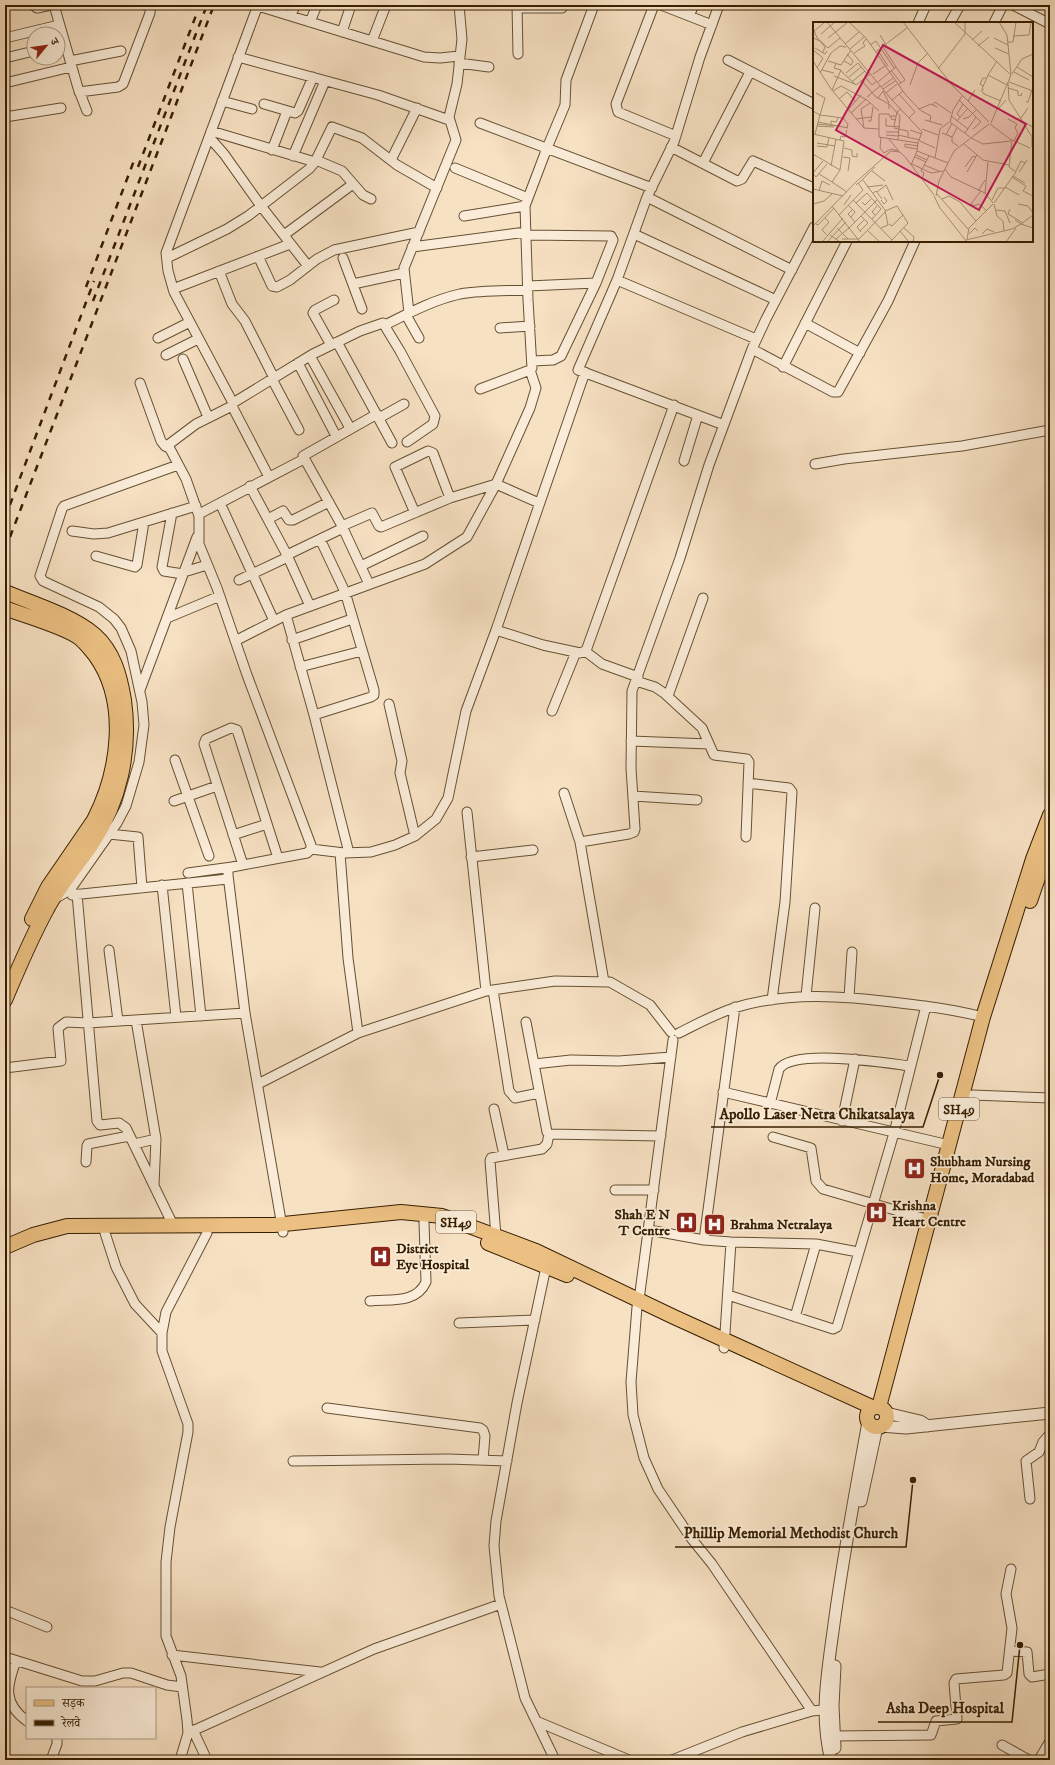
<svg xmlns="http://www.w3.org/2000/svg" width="1055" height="1765" font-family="'IM FELL DW Pica','Noto Serif Devanagari',serif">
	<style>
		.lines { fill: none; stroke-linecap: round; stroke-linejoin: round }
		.minor-casing { stroke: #665032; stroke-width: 11 }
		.tertiary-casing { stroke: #665032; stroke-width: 13 }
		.primary-casing { stroke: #361f01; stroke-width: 16 }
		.minor { stroke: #faecd8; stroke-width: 9 }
		.tertiary { stroke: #faecd8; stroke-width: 11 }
		.primary { stroke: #ecc082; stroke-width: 14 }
		.rail { stroke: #361f01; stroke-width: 2.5; stroke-dasharray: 7 7; stroke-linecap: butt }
		.labels { text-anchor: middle; stroke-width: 3.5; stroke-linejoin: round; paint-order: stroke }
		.shield { fill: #faecd8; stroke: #715c42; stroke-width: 1 }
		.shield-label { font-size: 13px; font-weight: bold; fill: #361f01 }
		.poi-label { font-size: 14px; font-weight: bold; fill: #361f01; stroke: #faecd8; text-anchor: start }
		.inset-road { fill: none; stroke: #aa9375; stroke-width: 1 }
		.view { fill: #c2185b; fill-opacity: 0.15; stroke: #c2185b; stroke-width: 2 }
		.inset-edge { fill: none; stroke: #361f01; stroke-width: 2 }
		.leader { fill: none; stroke: #361f01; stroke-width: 1.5 }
		.callout-dot { fill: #361f01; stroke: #faecd8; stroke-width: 1.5 }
		.callout-label { font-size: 15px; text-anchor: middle; font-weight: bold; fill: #361f01; stroke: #faecd8; stroke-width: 3.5; stroke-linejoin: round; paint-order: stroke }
	</style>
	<rect width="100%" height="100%" fill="#f7e1c3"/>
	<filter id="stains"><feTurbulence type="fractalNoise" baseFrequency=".005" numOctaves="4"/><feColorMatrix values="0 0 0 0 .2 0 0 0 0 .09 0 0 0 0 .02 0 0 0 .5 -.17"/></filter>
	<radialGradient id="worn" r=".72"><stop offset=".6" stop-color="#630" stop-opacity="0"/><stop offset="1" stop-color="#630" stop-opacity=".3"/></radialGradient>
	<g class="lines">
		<defs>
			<path id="minor" d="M33,5L37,8L51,5
				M54,5L78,88L87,111
				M258,5L166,253L168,271L174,292L233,403L232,406L196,424L168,445L186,479L199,516V544L217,588L247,675L311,845V849L307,853L232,867L228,869V875L245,1013L283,1232
				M517,5L518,54
				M654,5L616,104L618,112L676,136
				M661,5L712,25
				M719,5L700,57L674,142L647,197L617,280L578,370L724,425
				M1013,5L1050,24
				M258,6L424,57L440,58L459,56
				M517,8H562
				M291,16L295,5
				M689,16L694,5
				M310,22L317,5
				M918,23L926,5
				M950,23L960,5
				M994,23L1003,5
				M342,32L351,5
				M5,38L59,25
				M372,41L386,5
				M238,57L378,95L449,120
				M5,58L34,51
				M728,60L814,104
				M70,61L121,51
				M459,63L489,67
				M5,83L71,67
				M79,92L118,87L123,84L150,13V5
				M222,101L252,109
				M264,104L295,113L298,111L313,77
				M5,117L61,108
				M480,123L652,188
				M211,131L315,162
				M209,137L224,154L261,206L308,266
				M671,147L737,181L742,179L753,161L814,188
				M272,150L287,111
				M293,156L325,81
				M316,160L342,171L363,195L371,199
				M391,160L417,108
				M703,163L750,72
				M455,168L528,198
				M647,197L792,270
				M464,216L525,206
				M634,234L776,300
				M284,235L353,184
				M526,235L611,236L613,240L596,283L561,356L553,360L533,361
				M412,247L526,232
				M258,256L272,286L277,287L290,280L317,259L334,250L419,232
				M167,258L227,229L248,216L309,169L315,162L332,127L362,138L397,165L437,188
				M343,258L362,309
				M219,271L232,304L245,321L274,378
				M617,280L756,339
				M353,284L404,273
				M528,286L596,283
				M173,289L290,244
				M409,313L404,268L456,140L449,117L457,84L462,39L459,5
				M406,315L419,338
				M805,323L860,353
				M385,325C409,313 433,300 460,294C482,290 505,291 528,290
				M500,328L530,326
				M158,338L190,322
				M337,342L392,443
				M331,345L313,313L315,310L334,300
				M752,349L833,392H838L888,301L915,241
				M166,355L198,339
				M310,356L350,428
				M183,359L208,417
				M298,363L336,436
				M783,367L847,241
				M272,379L299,430
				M140,383L161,441L165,446L169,448
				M480,389L530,370L532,368L528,300L525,206L547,148L565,105L566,80L594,5
				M233,403L313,354L360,331L383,323L400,351L435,416L433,424L407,442
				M232,406L269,477
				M379,418L404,404
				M684,461L698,415
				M815,464L844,459L962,446L1050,430
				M250,486L287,555L310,606
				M220,503L274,621
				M172,513L162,567L164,571L183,574
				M415,513L395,467L428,451L433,453L450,498
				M199,514L304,459
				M268,519L283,511L289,520H293L329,502
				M342,526L372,513L379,526L381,527L450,498L496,484L539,503
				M72,531L94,534L108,533L196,506
				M287,555L343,528
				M96,556L135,567L137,565L144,522
				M361,566L423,536
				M184,572L207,565
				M239,580L288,557
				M369,584L341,524L303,456L377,414
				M286,615L314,715L349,853
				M167,618L220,596
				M496,630L585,372
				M292,640L352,619
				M235,641L286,615L425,564L467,537L496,484L530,408L536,388L530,370
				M585,651L602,664L638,677
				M300,667L362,651
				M636,681L655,687L664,693L702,728L714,755L747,759L749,762L746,837
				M140,690L197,537
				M668,696L703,598
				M389,704L402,761L400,773L415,836
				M552,711L576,652
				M314,715L371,697L374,695V690L345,592L320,539
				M631,741L709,744
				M175,760L209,856
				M748,783L789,788L792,792L785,902L772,1000
				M564,793L580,842L604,982
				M633,796L697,800
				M174,801L217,786
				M467,812L486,991
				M109,834L138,837L142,888
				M233,835L267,824
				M580,842L629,834L634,832L635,829L631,768L632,691L680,558L709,465L752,349L766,319L814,227
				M311,849L344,853L371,852L395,845L415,836L436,819L448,798L466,711L496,630L543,645L580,653L585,651L587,648L674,405
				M340,853L348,958L358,1033
				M471,857L533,850
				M243,865L204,744L206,739L231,728L237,730L278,858
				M188,873L232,867
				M187,883L201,1016
				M162,885L176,1017
				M77,894L97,1121L100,1125L119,1123L126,1128L173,1225
				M72,895L228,879
				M54,899L70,890L117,823L126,806L139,762L144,725L142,702L131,651L121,628L114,619L99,607L43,581L40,576L62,509L64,506L178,465
				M109,950L118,1021
				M493,990L509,1091L515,1098L539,1093
				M806,996L815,908
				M849,997L852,952
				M136,1020L156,1139L154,1185
				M526,1022L547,1132L549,1134L661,1136
				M679,1033C697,1024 715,1014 734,1008C788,991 845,996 900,1003C928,1006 956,1010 983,1017
				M534,1064L571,1060L619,1061L671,1057
				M5,1068L61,1061L58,1028L66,1022L88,1023L245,1013
				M258,1084L358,1033L486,991L555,981L610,982L650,1005L671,1032
				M723,1092L949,1145
				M972,1095L1050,1098
				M770,1104L779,1069C794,1048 886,1063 910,1066
				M494,1109L504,1155
				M842,1121L855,1059
				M773,1137L811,1148L816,1181L823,1189L929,1220
				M134,1144L156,1139
				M86,1162L87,1146L88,1144L129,1136
				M615,1190H654
				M649,1230L704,1240L731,1242L816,1244L858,1252
				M105,1233L116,1267L135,1304L162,1333
				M496,1236L490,1161L491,1158L542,1149L547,1144L549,1134
				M704,1240L735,1007
				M546,1267L517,1403L496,1521L494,1546L499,1596L525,1698L555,1760
				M728,1295L833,1329L837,1327L894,1133L926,1006
				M639,1300L673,1040
				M370,1301C391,1299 416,1304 426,1282L424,1222
				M637,1307L631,1382L633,1415L644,1458L658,1489L691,1538L712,1564L812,1711
				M795,1317L816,1244
				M459,1323L535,1320
				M724,1348L731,1242
				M327,1408L480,1428L483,1430L485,1436L483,1460
				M293,1461L448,1459L507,1461
				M1030,1499L1026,1461L1039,1452L1043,1442L1050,1434
				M5,1610L47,1627
				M1010,1651L1027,1652L1029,1674L1032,1677L1050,1674
				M172,1655L320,1672
				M5,1657L82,1681H95L123,1673H131L167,1685L182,1687
				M16,1661C7,1685 2,1703 27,1721
				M536,1721L629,1760
				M193,1730L207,1760
				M188,1733L374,1649L501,1604
				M834,1736L931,1735L936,1721L957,1719L954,1683L956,1679L1004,1675L1007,1673L1012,1628L1006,1594L1011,1569
				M1002,1745L1029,1760
				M51,1760L57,1744V1738
				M180,1760L188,1733L187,1720L181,1676L166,1636V1562L170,1527L188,1432V1424L162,1351V1333L166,1312L207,1233
				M672,1760L742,1732L812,1711L832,1709"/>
			<path id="tertiary" d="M886,1413L920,1421L928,1426
				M880,1426L906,1428L1050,1413
				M861,1501L877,1427
				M835,1666L833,1706L835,1748
				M831,1760C819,1715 828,1669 834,1624C843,1556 856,1489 868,1422
				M1040,1760L1050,1743"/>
			<path id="primary" d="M5,592C32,603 73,616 95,635C114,652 120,676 124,700C131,751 120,801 92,844C77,866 59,886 47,909C31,938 18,969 5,1000
				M5,608C25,616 62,626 78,637C85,642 90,649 95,655C129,702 119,771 94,820L48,887L32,919
				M1030,901L1050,843
				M488,1243L567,1275
				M5,1247L33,1235L67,1226L274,1225L401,1212L442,1216L536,1251L674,1317L872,1407
				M867 1417a10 10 0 1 1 20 0a10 10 0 1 1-20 0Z
				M879,1407L983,1017L1033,859L1050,815"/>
		</defs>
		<use href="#minor" class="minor-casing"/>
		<use href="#tertiary" class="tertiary-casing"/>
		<use href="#primary" class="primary-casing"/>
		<use href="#minor" class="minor"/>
		<use href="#tertiary" class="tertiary"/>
		<use href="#primary" class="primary"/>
		<path class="rail" d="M138,167L200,5
			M86,287L135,158
			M93,301L207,5
			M5,518L94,281
			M5,550L214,5"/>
	</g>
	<defs>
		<symbol id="hospital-square" viewBox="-11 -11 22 22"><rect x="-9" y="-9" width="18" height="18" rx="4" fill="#8f2418" stroke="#faecd8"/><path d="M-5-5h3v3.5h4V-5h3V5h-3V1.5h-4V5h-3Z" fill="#fff"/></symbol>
	</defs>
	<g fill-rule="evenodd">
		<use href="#hospital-square" x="902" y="1156" width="25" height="25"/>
		<use href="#hospital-square" x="864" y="1200" width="25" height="25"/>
		<use href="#hospital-square" x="674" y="1210" width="25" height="25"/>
		<use href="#hospital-square" x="702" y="1212" width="25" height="25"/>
		<use href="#hospital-square" x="368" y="1244" width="25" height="25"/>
	</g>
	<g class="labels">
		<g class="shield">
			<rect x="939" y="1098" width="40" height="22" rx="3"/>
			<rect x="436" y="1211" width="40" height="22" rx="3"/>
		</g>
		<g class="shield-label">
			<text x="959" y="1114">SH49</text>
			<text x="456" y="1227">SH49</text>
		</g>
		<g class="poi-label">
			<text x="930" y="1166">Shubham Nursing<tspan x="930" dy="16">Home, Moradabad</tspan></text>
			<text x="892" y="1210">Krishna<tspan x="892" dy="16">Heart Centre</tspan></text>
			<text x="670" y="1219" text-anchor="end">Shah E N<tspan x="670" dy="16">T Centre</tspan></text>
			<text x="730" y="1229">Brahma Netralaya</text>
			<text x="396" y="1253">District<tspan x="396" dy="16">Eye Hospital</tspan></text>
		</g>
	</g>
	<g transform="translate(813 22)">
		<rect width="220" height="220" fill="#f7e1c3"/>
		<path class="inset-road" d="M14,0L79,78L90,69M36,0L53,16L92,72L107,88L118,94L117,99M90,0L139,63L176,100M141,0L198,53M186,0L194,13L198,52M0,6L4,16L15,26L27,16M0,10L12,0M8,12L22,0M200,14L216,13L218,0M0,16L7,19L12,25L10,30M15,16L35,0M181,16L195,23M159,18L169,9M195,20H200L203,0M32,22L46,10M73,22L94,6M57,23L63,19L81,46M165,24L176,15M70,25L83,45M2,26L12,32L14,29M182,26L196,32M37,27L51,15M0,28L10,36L4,46M65,29L75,44M62,30L73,23L67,13M41,31L52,24L50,21L53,17M0,39L18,67L51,106L66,107V115L105,121L104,129L135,141M15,39L28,43L38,28M31,39L38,43L40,39L34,32M204,45L220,55M125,47L152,12V0M9,48L21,51M78,48L88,61M28,49L43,63L57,52M201,50L216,58M7,51L18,31L27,24L33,25M33,51L45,41L55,53M60,52L72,44M199,52L209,37L220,32M175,53L194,63M21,54L42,62M36,55L48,45M52,55L59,63L64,59M48,58L63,75L76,82V87M40,59L52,49M65,60L83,45L92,58L85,63M196,60L220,69M195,61L196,78L210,100L220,105M97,63L105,41L114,32M170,64L167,62L170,56H173M68,65L80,56M195,66L205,69V73L208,74L209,71M70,67L82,59M19,68L28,48L21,46L23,42M168,68L171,72L188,79M171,68L169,67L175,53L184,39M20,69L28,64L54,78L66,89M3,71L12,76L7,93M73,71L84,62M86,72L102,90L96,96L109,110L105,121M54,75L67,64M65,76L70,69L76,81M26,77L34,70L43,80M79,78L96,96M146,78L168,100L160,107M155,79L162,68M213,80H215L219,68M76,82L87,94L85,118M120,83L122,80L138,91M106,87L118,82L124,85M185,87L193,78M35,88L48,73M0,89L7,93L30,96L35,102L34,106M38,91L53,77M138,94L155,107M147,95L144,92L150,82M73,96V104L87,105M208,96L215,86M43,97L58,95M150,97L156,95L163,88M195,97L204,102L202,106L205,111L201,119M83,98L78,97V94H83M112,98L129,103M55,99H58L60,85M144,99L155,86M5,100L35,106M137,100L140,88L149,74M137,100L157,115M178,101L198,53M4,102L25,104M18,102V99L23,100L25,96M177,102L197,117L217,126M211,102L219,115V125M4,104L21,105M81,104L84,90L88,87M51,106L48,87L57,81M81,106L95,109V115M66,107V92H76L77,95M109,107L125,113M97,108L109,112M73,110H86M129,111L139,115L144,106M152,111L163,95M0,112L31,119L27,148L19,160L34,170M2,112L7,93M73,113L85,114M85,113L107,118M133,113L139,101M68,115L67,126L71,131L78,127L86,129M139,115V120L145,124M75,116L85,128M158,116L170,122L198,119M27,118L28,114L32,115L34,108M107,119L122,126M4,121L22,124M150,121L170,138L196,143M4,124L14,125L16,115M31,126L39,128V134L44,135V131M104,127L92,125V122L105,124M0,132L27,148M103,133L114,138M30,135L37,136L35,149M102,135L113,140M122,136L127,107L136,100M99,142L118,151L130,149M98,143L104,129M111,143L126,149M18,144L23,117M152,145L160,134L163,135M132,147L138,155L172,171L180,181M59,149L72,159M203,149L208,139L212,141M154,150L164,133M206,150L214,138M0,151L10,139M0,152L3,155L14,142M6,152L19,160M200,154L212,161M199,155L213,164L210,169L220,174M109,157L111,151L108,149L116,134M50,158L72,188L75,203L68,206M45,162L62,145M54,165L70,163M192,165L206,173M0,167L30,174M6,169L9,159L17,163M165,169L172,158M64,170L73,163L80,178M54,171L68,187L59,197M60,171L63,169L69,177M172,171L175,140M124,172L155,207M121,174L127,186L154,220M123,174L126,159L141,129L176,102M129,177L136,174L147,180L163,199M40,178L79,218M68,178L71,182L74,179L71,175M179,178L185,166H192M49,180L52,183L58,177M43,181L54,171M181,181L203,150L196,145L199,118M0,182L11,179L19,172M158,182L161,184L166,182L174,189M181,182L184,194L190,199L191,209M205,182L215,184L220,191M31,183L38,173M35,183L42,190L38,195M157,183L168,169M19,184L47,220M40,187L35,192L42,200M197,187L195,192L210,201M183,188L192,189L197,201M72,189L84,184L95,201L77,220M26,193L50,168L45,161L43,163M62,193L59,190L64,184M12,196L16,200L9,208L14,213M202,198L208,202L220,193M3,202L5,203L21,186M76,202L79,204L90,193M0,204L43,160L78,129L87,130L93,136L121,173M37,205L64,178M24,206L35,217M91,206L101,215L100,220M47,209L55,201L48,194M55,209L67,220M87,209L96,220M48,210L44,205L52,197M156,212L162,206L165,209M169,212L174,207L181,210M17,213L27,220M23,217L37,205M29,217H46L72,190M154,217L156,206L180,182M153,218L199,207L208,202L220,206M9,220L30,196M14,220L33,200M193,220L203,206"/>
		<path class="view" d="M70,23L213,102L166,188L23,108Z"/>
		<rect width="220" height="220" class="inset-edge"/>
	</g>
	<path class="leader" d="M940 1075L923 1127H711M913 1480L906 1547H675M1020 1645L1012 1722H878"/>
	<g class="callout-dot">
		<circle cx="940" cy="1075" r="4"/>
		<circle cx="913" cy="1480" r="4"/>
		<circle cx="1020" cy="1645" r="4"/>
	</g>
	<g class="callout-label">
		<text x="817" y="1119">Apollo Laser Netra Chikatsalaya</text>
		<text x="791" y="1538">Phillip Memorial Methodist Church</text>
		<text x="945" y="1713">Asha Deep Hospital</text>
	</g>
	<rect width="1055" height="1765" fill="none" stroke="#f7e1c3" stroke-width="20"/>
	<rect x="6" y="6" width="1043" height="1753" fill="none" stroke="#361f01" stroke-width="2"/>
	<rect x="10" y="10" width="1035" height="1745" fill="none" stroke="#361f01"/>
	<rect x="26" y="1687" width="130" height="52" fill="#faecd8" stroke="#ac9a82"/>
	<rect x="34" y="1700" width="20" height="6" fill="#ecc082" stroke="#ac9a82"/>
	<text x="62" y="1707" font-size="12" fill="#361f01">सड़क</text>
	<rect x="34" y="1720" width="20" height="6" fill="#361f01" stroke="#ac9a82"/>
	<text x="62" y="1727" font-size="12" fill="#361f01">रेलवे</text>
	<g transform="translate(46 46) rotate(61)"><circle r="19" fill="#faecd8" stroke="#ac9a82"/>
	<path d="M0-3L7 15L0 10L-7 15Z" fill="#8f2418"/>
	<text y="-6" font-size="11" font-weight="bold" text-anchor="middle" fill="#361f01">उ</text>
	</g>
	<rect width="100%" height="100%" filter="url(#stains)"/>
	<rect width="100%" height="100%" fill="url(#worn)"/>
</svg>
